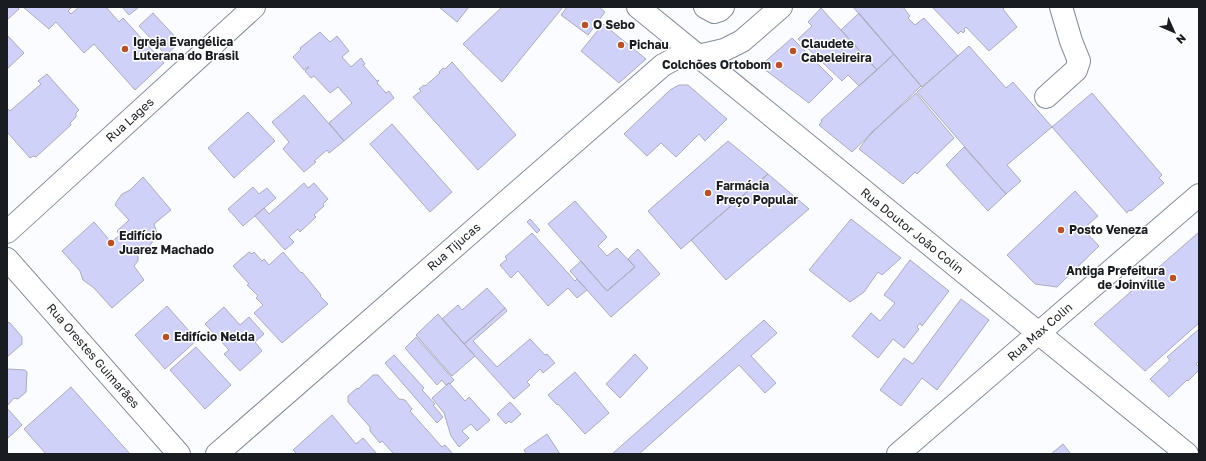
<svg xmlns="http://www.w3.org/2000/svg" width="1206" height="461" font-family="'Golos Text',sans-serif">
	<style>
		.building { fill: #d0d1f8; stroke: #ababba }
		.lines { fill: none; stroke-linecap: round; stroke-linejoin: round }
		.minor-casing { stroke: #838c98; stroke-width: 24 }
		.major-casing { stroke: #838c98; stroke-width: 24 }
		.minor { stroke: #fff; stroke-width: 22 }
		.major { stroke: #fff; stroke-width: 22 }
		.poi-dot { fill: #b75127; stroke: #fff; stroke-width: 1.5 }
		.labels { text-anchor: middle; stroke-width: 3; stroke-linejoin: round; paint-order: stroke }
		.poi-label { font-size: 12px; font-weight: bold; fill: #191c21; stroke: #fff; text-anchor: start }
		.street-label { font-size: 12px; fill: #191c21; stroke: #fff }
	</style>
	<rect width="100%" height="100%" fill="#fafcff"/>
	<path class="building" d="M7,7H17L19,9L7,20Z
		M23,7H72L68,11L71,14L79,7H106L119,22L123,18L164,63L135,90L94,44L84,53L56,22L49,29Z
		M122,7H139L129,15Z
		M439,7H469L457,22Z
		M502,7H563L502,82L463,44Z
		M567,7H599L605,12L588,35L561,15Z
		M853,7H903L910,16L908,18L915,25L924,18L958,56L922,87Z
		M932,7H1005L1003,9L1017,27L989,51L966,27L964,29L965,31L963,33L961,31L958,34Z
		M821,8L877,70L859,86L848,75L842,81L798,39L812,26L808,22Z
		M153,13L180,42L166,55L139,26Z
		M859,13L894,54L877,70L841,30Z
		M603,24L646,59L619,83L581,51Z
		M320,32L330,42L337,36L349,51L342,57L351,67L361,58L365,64L363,65L377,81L379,80L377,83L386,93L389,91L394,98L344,141L329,123L352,103L338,87L330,93L314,76L311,78L305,71L309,67H308L304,70L293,57L301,49L300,48Z
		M7,35L24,53L7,69Z
		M792,38L833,79L809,103L760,66Z
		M969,46L1006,88L1013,82L1052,127L1007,165L1021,181L1006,194L917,92Z
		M894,54L921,86L852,152L819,125L822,121L821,120Z
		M452,62L516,135L478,170L413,97L421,91L419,89L424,85L425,86L440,73L439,72L443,68L445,69Z
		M47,74L79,110L76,113V117L70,123L71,125L36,157L33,156L30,158L7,132V108L10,111L41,84L38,81Z
		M679,85H688L727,119L705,141L699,134L676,157L661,143L647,156L624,134L670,90Z
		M916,93L954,138L917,174L915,172L903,184L859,149L871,133Z
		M1092,93L1162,175L1159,178L1164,183L1131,211L1129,210L1127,213L1052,127Z
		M304,95L344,141L329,153L327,150L314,161L316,162L304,172L283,149L289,142L272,122Z
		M248,112L275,141L234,178L208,148Z
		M392,124L452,192L430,212L370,144Z
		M728,141L768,174L681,249L648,211Z
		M964,147L1006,194L988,211L946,165Z
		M768,174L809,209L726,280L691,240Z
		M143,177L171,210L154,224L157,233L156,237L151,244L138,255V261L134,266L144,280L112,308L94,288L83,280L80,271L62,251L94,222L111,242L120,235L117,231L129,220L115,205L117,201L122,194L130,190Z
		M304,183L308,188L314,183L328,199L323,204L324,206L314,215L316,217L300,232L298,229L289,237L294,242L285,250L255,216L264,208L269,214Z
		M253,187L259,194L267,188L276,198L243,226L228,209Z
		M1075,191L1098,216L1083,229L1099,246L1057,287L1035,284L1007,255Z
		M575,201L607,237L598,246L607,256L617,248L635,267L607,291L548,224Z
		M530,219L540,230L537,233L527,222Z
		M851,219L901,258L882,275L878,272L864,292L850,302L809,270Z
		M1199,232V323L1145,371L1094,324Z
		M532,233L575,281L577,279L587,290L577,298L568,288L548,306L518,271L511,278L500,265L507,259L505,257Z
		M638,249L660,274L611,317L570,271L581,261L607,291L635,267L628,259Z
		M249,252L252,254L254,252L262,261L264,259L269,265L283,252L301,273L302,272L321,295L320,296L328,304L282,343L254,313L263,305L256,298L258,296L247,285L249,284L233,266Z
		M910,260L949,291L922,326L920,323L917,327L919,329L904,348L893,339L878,358L852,336L871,313L880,321L895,303L884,295Z
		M487,288L505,308L464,344L442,319L458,305L462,310Z
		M961,299L989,320L937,390L922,378L901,406L880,390L904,358L913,364Z
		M167,306L197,340L165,369L135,335Z
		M224,307L240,325L249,317L264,334L255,342L262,351L240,371L224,354L229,350L205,324Z
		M505,308L507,311L473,341L497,367L530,339L545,355L547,354L555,363L543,373L540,369L527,382L530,385L514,399L464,344Z
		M438,314L475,356L452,376L416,335Z
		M764,320L777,333L751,356L776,383L765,393L739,365L639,454H612Z
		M7,322L10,323L22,337V344L7,357Z
		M1199,329V361L1196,364L1199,367V370L1188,381L1187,380L1169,397L1150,379L1170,360L1167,357Z
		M416,337L454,380L450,384L449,383L446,385L442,380L437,385L405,348Z
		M196,347L231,385L205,409L170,370Z
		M635,354L648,368L620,398L606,384Z
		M394,355L424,388L422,390L435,404L433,405L443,417L437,423L385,363Z
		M8,369L25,370L27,372L26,392L18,399L14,398L7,406V370Z
		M575,372L609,413L585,434L558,404L557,405L548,395Z
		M373,375H378L399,399L405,400L412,409L410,411L442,447L445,445L453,454H394L382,441L380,443L370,431V427L348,402V396L357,388L358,389Z
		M449,383L465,401L469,397L490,420L477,431L471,424L462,431L469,438L459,447L451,436L444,413L432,398Z
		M71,387L130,454H46L24,429Z
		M510,402L521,414L511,423L509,421L506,424L497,414Z
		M7,408L22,425L7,439Z
		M332,415L356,444L363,438L377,454H297L293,450Z
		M547,434L560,454H526L524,450Z
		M1063,444L1071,454H1051Z"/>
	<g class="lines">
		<defs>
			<path id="minor" d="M705,7L714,12L720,10L723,7
				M1046,97L1076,70L1079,61L1071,41L1061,7
				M7,259L179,454"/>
			<path id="major" d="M638,7L1187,454
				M7,232L254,7
				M217,454L663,65L678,57L698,56L724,50L742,41L781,7
				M898,454L1199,195"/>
		</defs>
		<use href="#minor" class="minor-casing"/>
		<use href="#major" class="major-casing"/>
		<use href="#minor" class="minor"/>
		<use href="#major" class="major"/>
	</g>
	<g class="poi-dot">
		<circle cx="585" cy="25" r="4"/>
		<circle cx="621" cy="45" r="4"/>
		<circle cx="125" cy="49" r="4"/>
		<circle cx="793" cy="51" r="4"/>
		<circle cx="779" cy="65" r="4"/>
		<circle cx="708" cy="193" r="4"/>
		<circle cx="1061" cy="230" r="4"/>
		<circle cx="111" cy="243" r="4"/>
		<circle cx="1173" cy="278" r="4"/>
		<circle cx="166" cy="337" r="4"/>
	</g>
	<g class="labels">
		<g class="poi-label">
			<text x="593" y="29">O Sebo</text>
			<text x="133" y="46">Igreja Evangélica<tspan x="133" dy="14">Luterana do Brasil</tspan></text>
			<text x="801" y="48">Claudete<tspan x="801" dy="14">Cabeleireira</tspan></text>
			<text x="629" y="49">Pichau</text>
			<text x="771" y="69" text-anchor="end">Colchões Ortobom</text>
			<text x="716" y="190">Farmácia<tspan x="716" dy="14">Preço Popular</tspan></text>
			<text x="1069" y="234">Posto Veneza</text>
			<text x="119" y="240">Edifício<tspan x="119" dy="14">Juarez Machado</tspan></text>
			<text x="1165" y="275" text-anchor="end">Antiga Prefeitura<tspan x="1165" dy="14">de Joinville</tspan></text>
			<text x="174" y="341">Edifício Nelda</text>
		</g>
		<g class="street-label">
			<text transform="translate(130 120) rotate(-42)" y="4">Rua Lages</text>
			<text transform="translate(912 231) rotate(39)" y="4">Rua Doutor João Colin</text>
			<text transform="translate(454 247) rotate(-41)" y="4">Rua Tijucas</text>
			<text transform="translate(1040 332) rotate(-41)" y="4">Rua Max Colin</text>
			<text transform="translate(93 356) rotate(49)" y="4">Rua Orestes Guimarães</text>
		</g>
	</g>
	<rect width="1206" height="461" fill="none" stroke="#191c21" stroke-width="16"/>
	<g transform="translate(1174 32) rotate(135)" stroke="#ffffff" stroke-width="3" paint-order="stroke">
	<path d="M0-3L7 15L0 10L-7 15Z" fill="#191c21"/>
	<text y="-6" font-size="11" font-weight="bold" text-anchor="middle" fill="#191c21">N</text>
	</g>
</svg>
